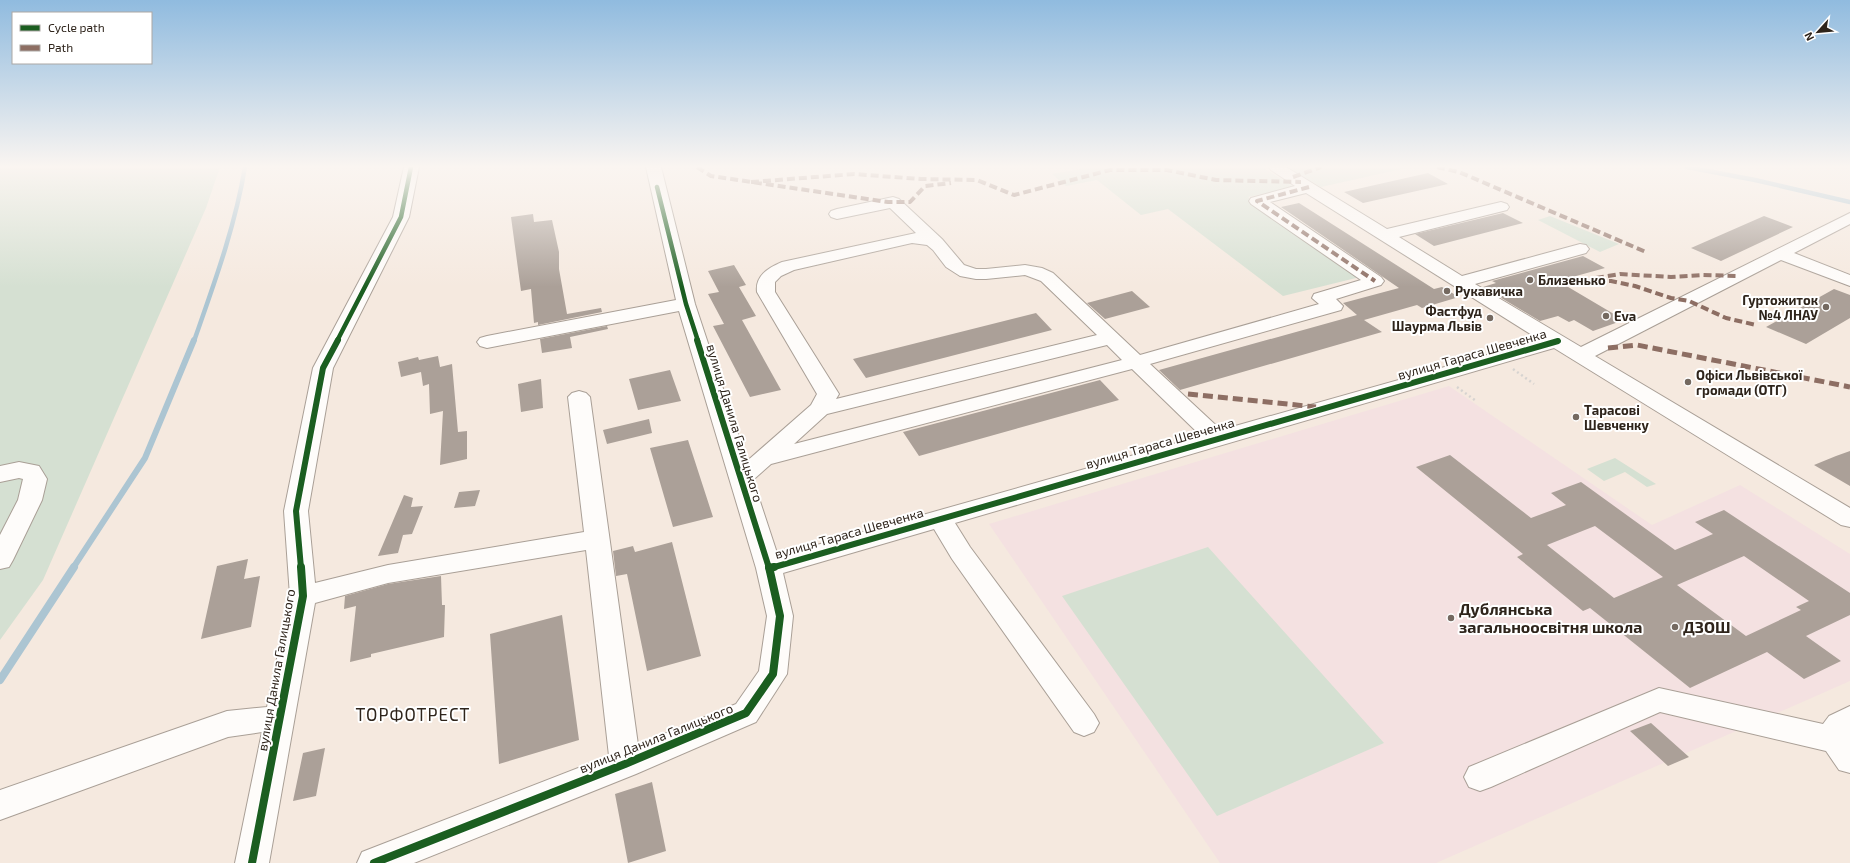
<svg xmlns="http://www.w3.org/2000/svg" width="1850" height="863" font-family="'Exo 2',sans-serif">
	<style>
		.education { fill: #f4e1e1 }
		.green { fill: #d5e0d2 }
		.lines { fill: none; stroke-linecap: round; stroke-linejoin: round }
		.stream-far2 { stroke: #acc5d2; stroke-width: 4.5 }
		.stream-far1 { stroke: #acc5d2; stroke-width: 6 }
		.stream { stroke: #acc5d2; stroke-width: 8 }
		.building { fill: #aba098; fill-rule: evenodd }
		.minor-casing { stroke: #a99f96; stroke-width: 2 }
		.path { stroke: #d6d3d0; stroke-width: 2.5; stroke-dasharray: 2 3; stroke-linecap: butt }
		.minor { fill: #fefcfa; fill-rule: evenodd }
		.quiet-far1 { stroke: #8d6e63; stroke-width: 4; stroke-dasharray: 8 4; stroke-linecap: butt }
		.quiet { stroke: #8d6e63; stroke-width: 5; stroke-dasharray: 10 5; stroke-linecap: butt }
		.cycleway-far2-casing { stroke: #fff; stroke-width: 6 }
		.cycleway-far1-casing { stroke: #fff; stroke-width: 8 }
		.cycleway-casing { stroke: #fff; stroke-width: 10 }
		.cycleway-far2 { stroke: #1b5e20; stroke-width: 4.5 }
		.cycleway-far1 { stroke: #1b5e20; stroke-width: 6 }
		.cycleway { stroke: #1b5e20; stroke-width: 8 }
		.poi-dot { fill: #746960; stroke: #fff; stroke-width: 1.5 }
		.labels { text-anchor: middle; stroke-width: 4; stroke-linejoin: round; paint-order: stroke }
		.poi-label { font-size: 13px; font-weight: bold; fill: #2e241b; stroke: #fff; text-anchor: start }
		.street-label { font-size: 13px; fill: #2e241b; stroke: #fff }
		.near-poi-label { font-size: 16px; font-weight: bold; fill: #2e241b; stroke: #fff; text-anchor: start }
		.near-neighbourhood-label { font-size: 17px; letter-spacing: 1px; fill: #2e241b; stroke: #fff }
	</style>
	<rect width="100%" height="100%" fill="#f5e9df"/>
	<path class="education" d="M1449,386L1652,525L1740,485L1850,554V681L1436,863H1220L989,524Z"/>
	<path class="green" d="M0,167H220L206,208L43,580L0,640Z
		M1091,167H1262L1294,187L1248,197L1364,276L1283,296L1168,209L1141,215L1097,180L1066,186L1052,174Z
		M1287,167H1405L1406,168L1321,187Z
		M1550,216L1619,244L1600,252L1538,220Z
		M1615,458L1656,484L1647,487L1625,472L1604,481L1587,469Z
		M1208,547L1384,743L1217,816L1062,596Z"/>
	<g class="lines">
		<path class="stream-far2" d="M1687,167L1755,180L1850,202
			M194,341C214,284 235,227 245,167"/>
		<path class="stream-far1" d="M73,568L145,458L194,340"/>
		<path class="stream" d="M0,680L74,567"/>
	</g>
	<path class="building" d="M1428,173L1448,184L1363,203L1344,192Z
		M1299,203L1434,289L1442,287L1459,297L1422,308L1417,305L1364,320L1382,332L1180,390L1159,370L1357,315L1343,303L1399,288L1281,207Z
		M1503,213L1523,223L1434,246L1415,234Z
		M533,214L534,222L552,220L559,252V269L567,314L601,308L602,312L538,325V322L534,323L531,289L521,291L511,217Z
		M1764,216L1793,227L1721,261L1691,248Z
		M1583,256L1605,268L1558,281L1624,320L1593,331L1574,320L1569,322L1558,316L1540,321L1483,287L1496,283L1492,281Z
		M734,265L746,285L739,287L756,316L742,320L781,390L750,397L713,326L724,324L708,294L719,292L708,271Z
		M1834,289L1850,295V318L1806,344L1766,327Z
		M1132,291L1150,307L1105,319L1087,303Z
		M1036,313L1052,330L866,378L853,359Z
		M607,326L608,329L570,337L572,348L542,353L540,339Z
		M438,356L440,367L452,364L458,432L467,431V459L440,465L443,411L430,414L429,384L423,386L421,372L401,377L398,362L418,357L419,360Z
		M670,370L681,401L638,410L629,379Z
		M541,379L543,408L521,412L518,384Z
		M1100,380L1119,400L919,456L903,432Z
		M649,419L652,433L607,444L603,430Z
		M688,440L713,517L673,527L650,448Z
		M1850,451V486L1814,465L1836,456Z
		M1450,455L1531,518L1566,505L1551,493L1581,482L1675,550L1713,534L1695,522L1724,510L1850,593V615L1806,636L1841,661L1804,679L1767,652L1690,688L1590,608L1583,611L1517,557L1523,554L1416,467ZM1595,526L1663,577L1614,598L1547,545ZM1744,556L1809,601L1796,607L1801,610L1746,636L1677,585Z
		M480,490L475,506L454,508L459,492Z
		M404,495L413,498L411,507L423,506L412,534L403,535L398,553L378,556Z
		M672,542L701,656L647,671L627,574L616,576L613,551L633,546L635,552Z
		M248,559L244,579L260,576L251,627L201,639L217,566Z
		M441,576L442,605H445L444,637L371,654V657L350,662L356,606L344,609L345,596L388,584Z
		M562,615L579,740L499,764L490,634Z
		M1651,723L1689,757L1668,766L1630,731Z
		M325,748L316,796L293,801L303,753Z
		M652,782L666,851L628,863L615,794Z"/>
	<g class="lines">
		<defs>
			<path id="minor" d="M404,167H419L409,217L333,368L308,511L315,583L388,565L584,532L568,397L572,393L579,391L586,393L590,397L638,745L736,704L759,671L767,616L756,568L679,311L487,348L480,346L477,342L480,338L487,336L676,300L646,167H661L695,304L747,461L811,405L817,394L757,292C755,276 768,268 782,262L916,233L890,208L837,219L831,217L829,214L831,211L837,209L893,197L899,199L942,239L964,265L976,269H986L1025,265L1042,268L1053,273L1140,355L1319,304L1312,298L1314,294L1361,280L1251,204L1249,201L1251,198L1295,186L1271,170L1269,167H1286L1387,229L1501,202L1507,204L1509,207L1507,210L1399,237L1462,276L1580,244L1586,245L1589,249L1586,253L1475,284L1581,347L1850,213V224L1794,253L1850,275V286L1781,260L1595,356L1850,508V527L1841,525L1554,348L955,523L970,547L1094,714L1099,723L1094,732L1084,736L1074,732L952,559L934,529L783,573L793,616L787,674L756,722L636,774L414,863H357L362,852L609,756L586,550L388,583L315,603L269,863H235L262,732L228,737L0,820V790L227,711L267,707L290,596L284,511L313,368L393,217ZM1306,193L1540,340L1221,430L1150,364L1341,310L1343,306L1336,299L1381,285L1384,281L1381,277L1270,202ZM912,243L927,245L933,250L946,267L960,276L976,279H986L1025,275L1041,281L1097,335L836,399L839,394L775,292V282L781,276L794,270ZM1107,345L1122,360L794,444L827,414ZM1132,369L1201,436L778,556L753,480L771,464Z
				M19,462L39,466L47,479L42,500L13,560L9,567L0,569V535L18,500L23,479L19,478L0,482V466Z
				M1659,688L1823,724L1829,716L1850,706V773L1839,770L1826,751L1660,712L1491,787L1480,791L1469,787L1464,777L1469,767Z"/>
		</defs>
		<use href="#minor" class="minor-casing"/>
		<path class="path" d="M1513,369L1534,384
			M1457,387L1476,401"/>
		<use href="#minor" class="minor"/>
		<path class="quiet-far1" d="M697,167L711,176L888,202H910L925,186L951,183
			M1437,167L1459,172L1646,252
			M1293,177L1321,167
			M751,182L854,174L921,179L977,180L1014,195L1110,170H1167L1216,180L1301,182
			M1309,187L1257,201L1375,281
			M1596,278L1620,274L1671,277L1703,275L1739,276
			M1573,281H1611L1635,286L1671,298L1689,301L1726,318L1756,325"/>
		<path class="quiet" d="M1608,348L1637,345L1850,387
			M1188,394L1316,407"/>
		<defs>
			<path id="cycleway-far2" d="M657,187L686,304L698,341
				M337,341L401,217L411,167"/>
			<path id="cycleway-far1" d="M697,340L769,568
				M301,568L296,511L323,368L338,340
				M771,568L1558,341"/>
			<path id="cycleway" d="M769,568L774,567
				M252,863L303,596L301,567
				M374,863L625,764L746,713L773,674L780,616L769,567"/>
		</defs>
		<use href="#cycleway-far2" class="cycleway-far2-casing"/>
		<use href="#cycleway-far1" class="cycleway-far1-casing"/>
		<use href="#cycleway" class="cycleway-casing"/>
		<use href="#cycleway-far2" class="cycleway-far2"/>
		<use href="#cycleway-far1" class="cycleway-far1"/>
		<use href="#cycleway" class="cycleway"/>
	</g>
	<linearGradient id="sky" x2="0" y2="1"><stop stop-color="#90bbdf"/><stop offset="0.58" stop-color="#faf5f1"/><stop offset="1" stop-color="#faf5f1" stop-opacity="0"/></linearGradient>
	<rect width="1850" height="287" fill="url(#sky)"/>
	<g class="poi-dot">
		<circle cx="1530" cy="280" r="4"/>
		<circle cx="1447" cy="291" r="4"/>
		<circle cx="1826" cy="307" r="4"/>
		<circle cx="1606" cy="316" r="4"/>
		<circle cx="1490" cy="318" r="4"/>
		<circle cx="1688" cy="382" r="4"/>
		<circle cx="1576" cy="417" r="4"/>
		<circle cx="1451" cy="618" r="4"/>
		<circle cx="1675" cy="627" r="4"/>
	</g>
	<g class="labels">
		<g class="poi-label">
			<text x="1538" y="285">Близенько</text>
			<text x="1455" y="296">Рукавичка</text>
			<text x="1818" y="305" text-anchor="end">Гуртожиток<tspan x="1818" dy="15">№4 ЛНАУ</tspan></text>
			<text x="1482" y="316" text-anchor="end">Фастфуд<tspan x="1482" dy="15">Шаурма Львів</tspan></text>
			<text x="1614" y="321">Eva</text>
			<text x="1696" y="380">Офіси Львівської<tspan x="1696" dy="15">громади (ОТГ)</tspan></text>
			<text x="1584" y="415">Тарасові<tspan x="1584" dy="15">Шевченку</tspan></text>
		</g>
		<g class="street-label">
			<text transform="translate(1472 354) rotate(-16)" y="5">вулиця Тараса Шевченка</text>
			<text transform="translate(735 423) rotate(73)" y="5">вулиця Данила Галицького</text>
			<text transform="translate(1160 443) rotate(-16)" y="5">вулиця Тараса Шевченка</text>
			<text transform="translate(849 533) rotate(-16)" y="5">вулиця Тараса Шевченка</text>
			<text transform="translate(276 670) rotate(-80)" y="5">вулиця Данила Галицького</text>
			<text transform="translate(656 738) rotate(-22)" y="5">вулиця Данила Галицького</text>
		</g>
		<g class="near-poi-label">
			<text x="1459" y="615">Дублянська<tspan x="1459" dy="18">загальноосвітня школа</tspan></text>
			<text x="1683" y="633">ДЗОШ</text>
		</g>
		<g class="near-neighbourhood-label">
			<text x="413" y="721">ТОРФОТРЕСТ</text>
		</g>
	</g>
	<rect x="12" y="12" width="140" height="52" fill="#ffffff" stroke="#aba7a4"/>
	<rect x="20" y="25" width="20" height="6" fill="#1b5e20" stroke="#aba7a4"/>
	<text x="48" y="32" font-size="12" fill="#2e241b">Cycle path</text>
	<rect x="20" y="45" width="20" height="6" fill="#8d6e63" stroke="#aba7a4"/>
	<text x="48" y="52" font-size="12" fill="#2e241b">Path</text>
	<g transform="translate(1818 32) rotate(243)" stroke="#ffffff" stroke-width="3" paint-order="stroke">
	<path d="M0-3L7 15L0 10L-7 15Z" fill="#2e241b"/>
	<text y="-6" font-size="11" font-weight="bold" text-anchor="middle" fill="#2e241b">N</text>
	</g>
</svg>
